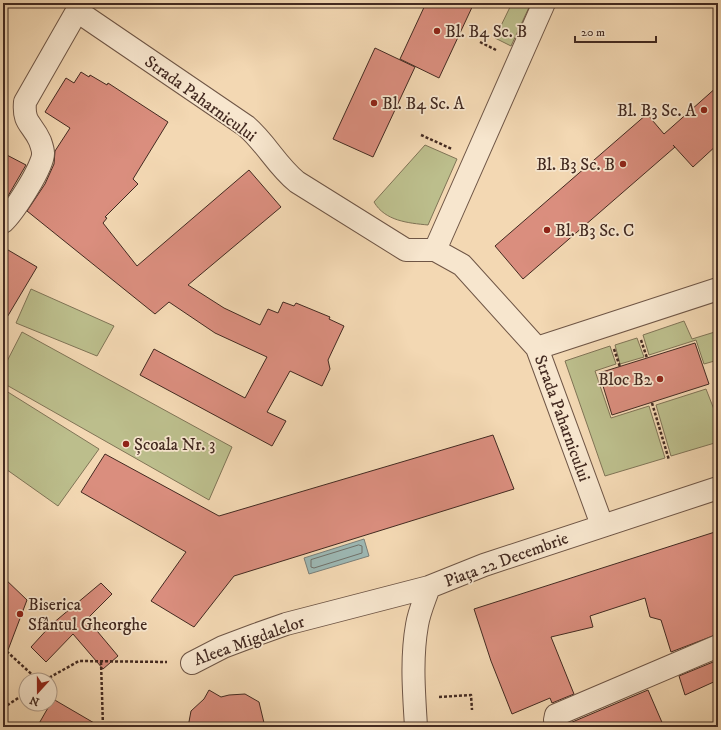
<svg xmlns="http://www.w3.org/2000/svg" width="721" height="730" font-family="'IM FELL DW Pica',serif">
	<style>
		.green { fill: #bcbe8c; stroke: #807456 }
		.water { fill: #9db8b4; stroke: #797f79 }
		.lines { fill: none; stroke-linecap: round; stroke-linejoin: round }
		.shore { stroke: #70716a; stroke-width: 1 }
		.building { fill: #da8e7e; stroke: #432a21 }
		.minor-casing { stroke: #6f5646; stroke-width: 24 }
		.path { stroke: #432a21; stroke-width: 2.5; stroke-dasharray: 3 2; stroke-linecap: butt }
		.minor { stroke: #f7e6ce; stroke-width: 22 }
		.poi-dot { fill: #8f2418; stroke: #f7e6ce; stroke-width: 1.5 }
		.labels { text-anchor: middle; stroke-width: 3.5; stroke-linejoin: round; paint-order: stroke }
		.poi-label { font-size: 17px; fill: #432a21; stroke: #f7e6ce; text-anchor: start }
		.street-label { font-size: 17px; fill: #432a21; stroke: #f7e6ce }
	</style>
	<rect width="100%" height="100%" fill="#f3d8b3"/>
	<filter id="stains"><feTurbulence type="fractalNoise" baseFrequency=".005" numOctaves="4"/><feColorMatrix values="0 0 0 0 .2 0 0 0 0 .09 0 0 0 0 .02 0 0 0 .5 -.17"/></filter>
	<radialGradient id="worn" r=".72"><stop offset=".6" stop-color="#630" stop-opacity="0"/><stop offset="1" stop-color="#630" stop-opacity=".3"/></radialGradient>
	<path class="green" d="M512,3H531L511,46L495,38Z
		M425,145L457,159L428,225C408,223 385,221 374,202Z
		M31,289L114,326L97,356L16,323Z
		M684,321L692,339L718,331V360L704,364L696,340L649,355L643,335Z
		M22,332L232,447L209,500L3,383V369Z
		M637,338L644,357L620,364L615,345Z
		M610,346L616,364L595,371L611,418L649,406L665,458L605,476L565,361Z
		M3,389L99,449L58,506L3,467Z
		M706,389L715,412L718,411V442L671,456L656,405Z"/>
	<path class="water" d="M364,539L369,556L309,574L304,558Z"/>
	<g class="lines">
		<path class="shore" d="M359,545L362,546V553L314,568L311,567V560Z"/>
	</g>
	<path class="building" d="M426,3H474L439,78L400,59Z
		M375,48L415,67L373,157L333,139Z
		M81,72L89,77L90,75L107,85L108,83L168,122L133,179L138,184L105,217L107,218L103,223L137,266L249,170L281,207L188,285L224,308L260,325L268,309L278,313L283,302L294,306L296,303L330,317L329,319L344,326L328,360L330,369L322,386L290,371L267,412L286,421L272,446L140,375L154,349L245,398L267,357L215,333L169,302L155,314L27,211L45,184L54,164L55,151L70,128L45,112L66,78L74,83Z
		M718,86V144L693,167L673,145L675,147L523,279L495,246L647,114L664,134Z
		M3,153L26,165L8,196L3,192Z
		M3,247L37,267L3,324Z
		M695,343L709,384L612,415L599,373Z
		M493,435L514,489L234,576L194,627L151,601L186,552L81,492L105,454L219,516Z
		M718,531V634L671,652L661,620L650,617L645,598L590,616L593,627L551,637L574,694L552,703L550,698L512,714L491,661L474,609Z
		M3,577L27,600L5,658H3Z
		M101,583L112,594L87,619L118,656L103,669L73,634L46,662L31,647L52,624Z
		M718,660V680L685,695L679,676Z
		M209,690L221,697L229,695L245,694L259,702L265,727H188L191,711L204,699Z
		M648,690L664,727H570V723Z
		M53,699L101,727H37Z"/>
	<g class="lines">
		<defs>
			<path id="minor" d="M82,3L77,11L246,126C266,143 277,166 297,182L406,250H435L462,265L537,348L602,525
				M3,222C13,213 44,166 43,153C43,149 41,144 40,141C32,123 23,124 25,102L77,11
				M435,250L544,3
				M537,348L718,289
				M192,663L223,647L255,635L286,624L429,587L484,565L718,488
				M416,727C414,693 411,659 417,625C419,612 425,599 429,587
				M558,727L555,720L556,715L718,646"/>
		</defs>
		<use href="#minor" class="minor-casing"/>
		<path class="path" d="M480,42L496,50
			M421,135L452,149
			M641,340L647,358
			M614,349L620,367
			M652,403L669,460
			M3,648L38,680
			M101,662L103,727
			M45,680L79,661L167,662
			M439,697L471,695L472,710
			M3,708L26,693"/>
		<use href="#minor" class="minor"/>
	</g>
	<g class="poi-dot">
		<circle cx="437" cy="31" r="4"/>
		<circle cx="374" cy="103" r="4"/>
		<circle cx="704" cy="110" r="4"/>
		<circle cx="623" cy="164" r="4"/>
		<circle cx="547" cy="230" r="4"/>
		<circle cx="660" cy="379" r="4"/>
		<circle cx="126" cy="444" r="4"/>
		<circle cx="20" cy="614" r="4"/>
	</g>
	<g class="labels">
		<g class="poi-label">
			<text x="445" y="37">Bl. B4 Sc. B</text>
			<text x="382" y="109">Bl. B4 Sc. A</text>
			<text x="696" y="116" text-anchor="end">Bl. B3 Sc. A</text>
			<text x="615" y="170" text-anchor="end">Bl. B3 Sc. B</text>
			<text x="555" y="236">Bl. B3 Sc. C</text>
			<text x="652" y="385" text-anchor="end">Bloc B2</text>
			<text x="134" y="450">Școala Nr. 3</text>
			<text x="28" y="610">Biserica<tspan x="28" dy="20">Sfântul Gheorghe</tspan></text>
		</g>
		<g class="street-label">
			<text transform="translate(201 98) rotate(36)" y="6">Strada Paharnicului</text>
			<text transform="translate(563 418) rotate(70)" y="6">Strada Paharnicului</text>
			<text transform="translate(506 559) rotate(-20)" y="6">Piața 22 Decembrie</text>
			<text transform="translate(249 640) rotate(-20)" y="6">Aleea Migdalelor</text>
		</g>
	</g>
	<rect width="721" height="730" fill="none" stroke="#f3d8b3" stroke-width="16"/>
	<rect x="4" y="4" width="713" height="722" fill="none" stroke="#432a21" stroke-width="2"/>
	<rect x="8" y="8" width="705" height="714" fill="none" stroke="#432a21"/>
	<g transform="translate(38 692) rotate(201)"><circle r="19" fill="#f7e6ce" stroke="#af9b89"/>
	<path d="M0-3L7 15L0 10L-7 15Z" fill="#8f2418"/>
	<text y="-6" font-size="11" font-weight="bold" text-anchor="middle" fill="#432a21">N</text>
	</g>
	<path d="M575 36v6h81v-6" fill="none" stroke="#432a21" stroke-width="2"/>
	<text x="581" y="36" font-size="12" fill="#432a21" stroke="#f7e6ce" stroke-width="3" paint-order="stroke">20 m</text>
	<rect width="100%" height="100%" filter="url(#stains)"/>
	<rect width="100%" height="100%" fill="url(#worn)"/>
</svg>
